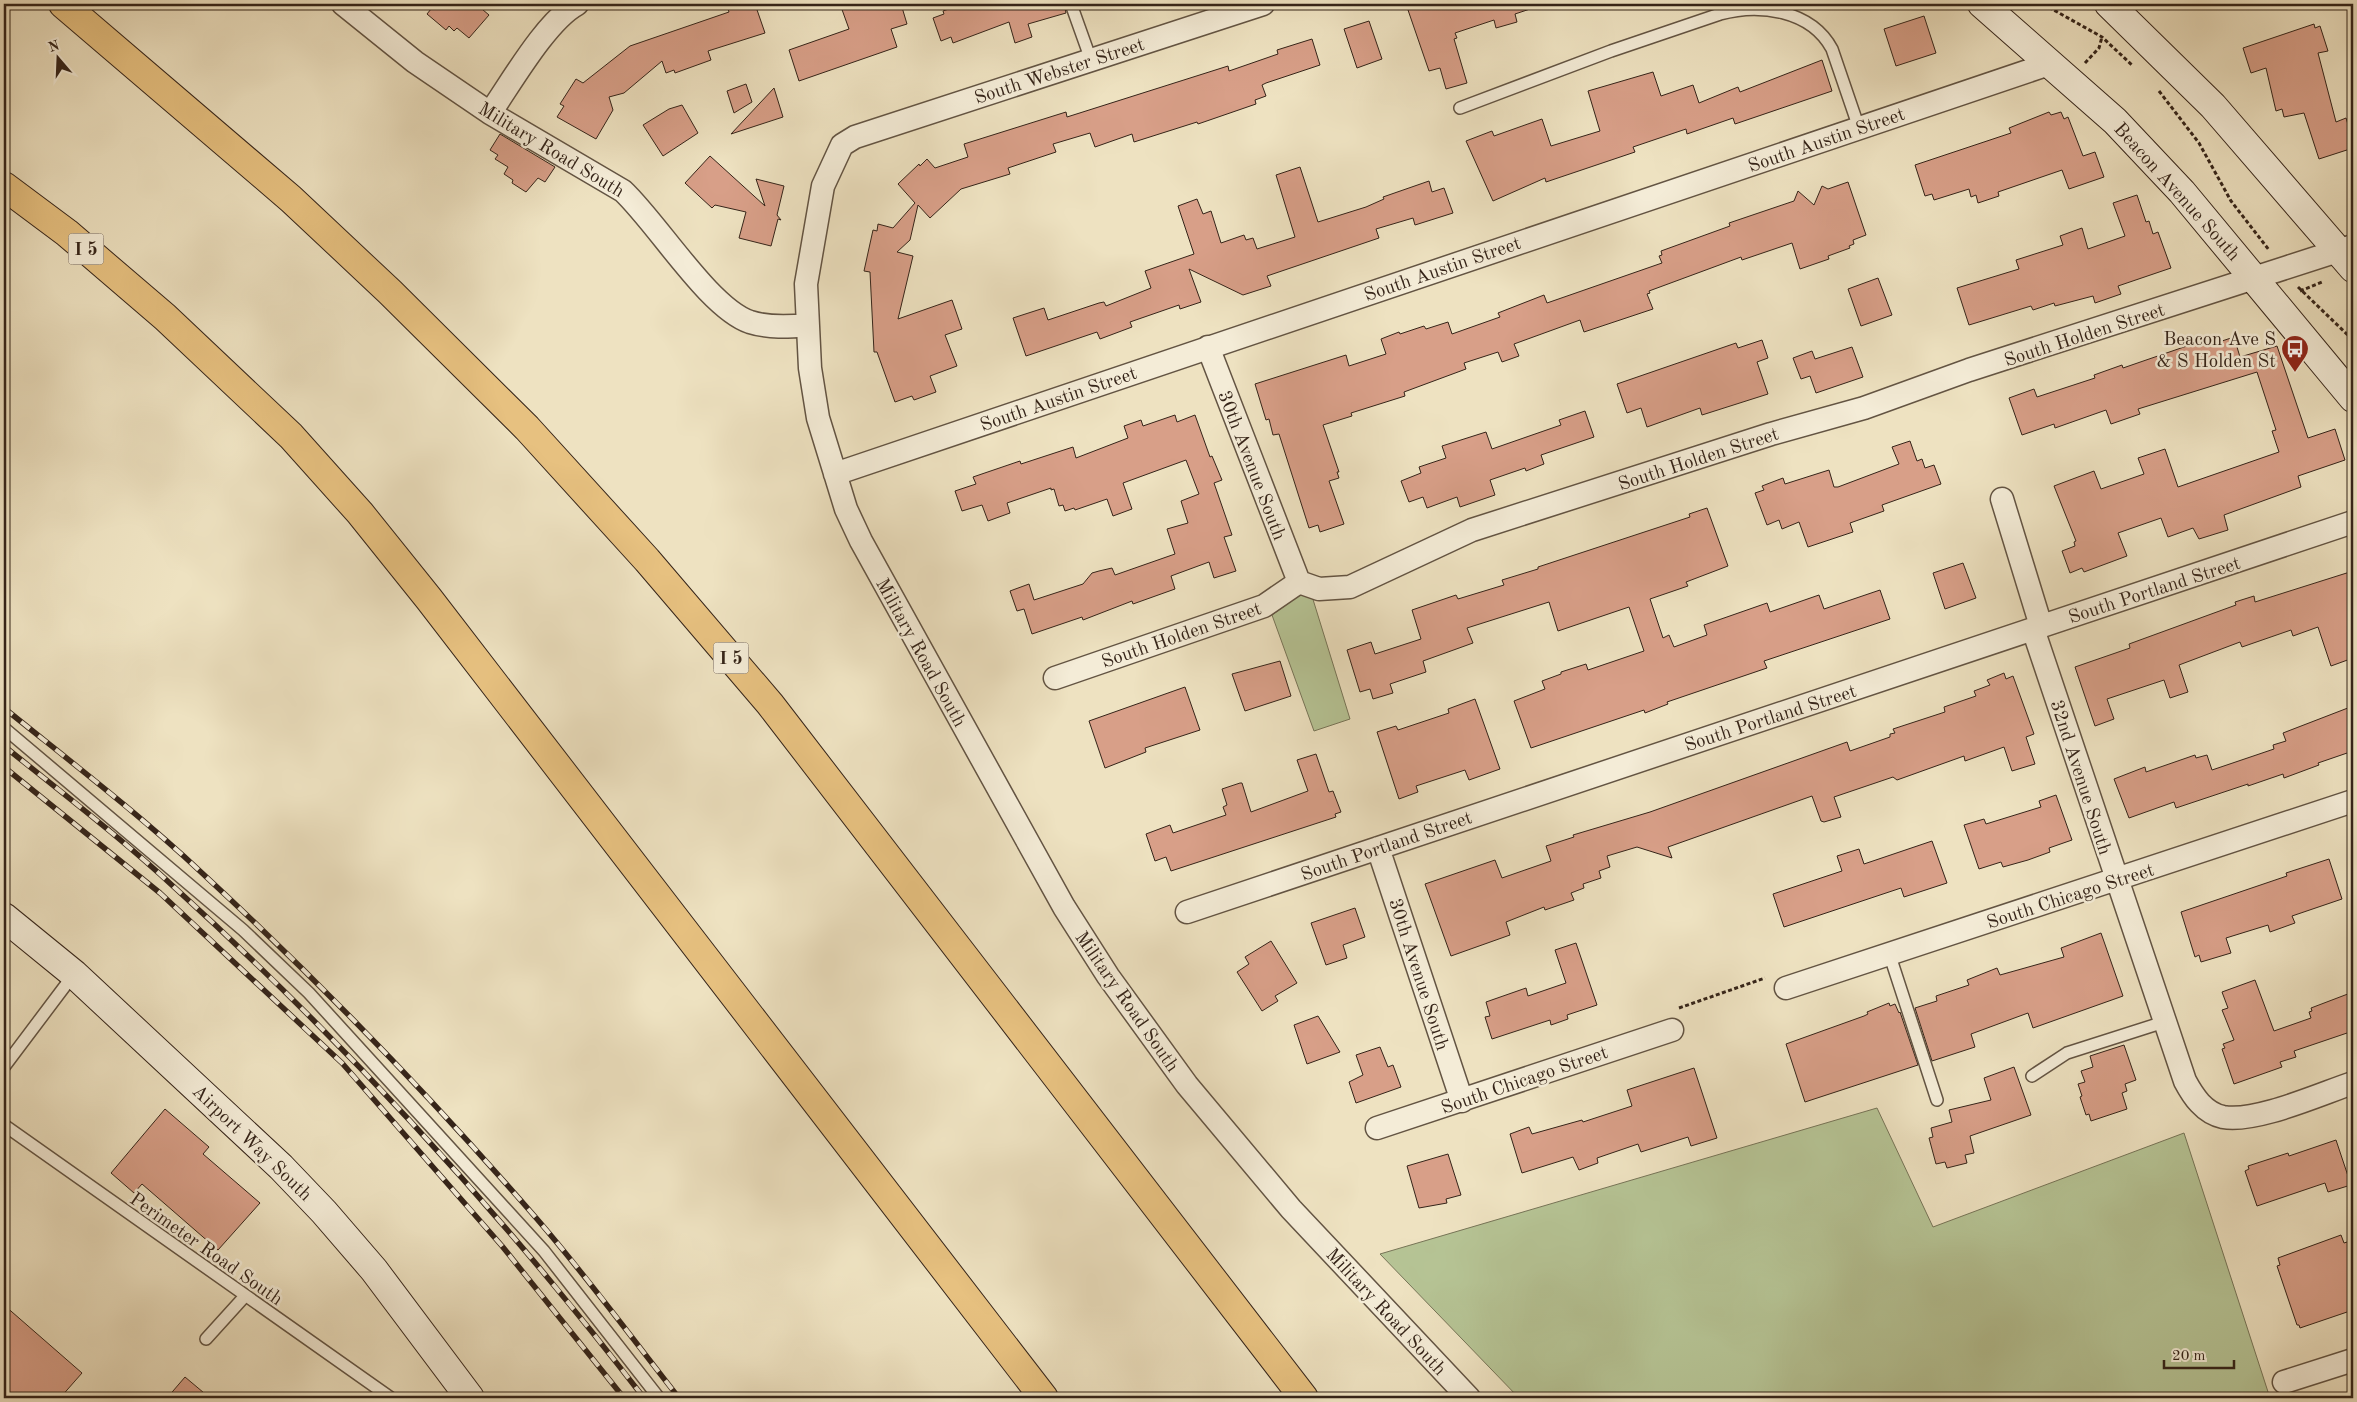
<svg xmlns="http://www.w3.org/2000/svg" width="2357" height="1402" font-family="'Old Standard TT',serif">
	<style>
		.green { fill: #b6c495; stroke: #767457 }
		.building { fill: #d89f88; stroke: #352419 }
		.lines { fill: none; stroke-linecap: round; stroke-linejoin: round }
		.service-casing { stroke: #635443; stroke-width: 14 }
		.minor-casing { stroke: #635443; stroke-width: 25 }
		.secondary-casing { stroke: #352419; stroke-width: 30 }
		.motorway-casing { stroke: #352419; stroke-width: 30 }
		.path { stroke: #352419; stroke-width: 3; stroke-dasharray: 4 2.5; stroke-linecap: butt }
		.service { stroke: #f4ecd7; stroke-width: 11 }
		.minor { stroke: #f4ecd7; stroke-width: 22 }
		.secondary { stroke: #f4ecd7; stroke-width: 28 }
		.motorway { stroke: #e7c180; stroke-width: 28 }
		.rail-casing { stroke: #352419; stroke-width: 5.5 }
		.rail { stroke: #f4ecd7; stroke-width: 4; stroke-dasharray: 11; stroke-linecap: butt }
		.labels { text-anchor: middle; stroke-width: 5; stroke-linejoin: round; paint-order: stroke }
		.shield { fill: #f4ecd7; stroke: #6e6052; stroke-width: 1 }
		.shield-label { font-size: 18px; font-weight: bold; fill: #352419 }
		.street-label { font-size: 19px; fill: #352419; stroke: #f4ecd7 }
		.poi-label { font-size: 19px; fill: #352419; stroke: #f4ecd7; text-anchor: end }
	</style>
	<rect width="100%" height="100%" fill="#eee2c1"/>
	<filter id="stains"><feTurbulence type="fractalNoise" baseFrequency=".004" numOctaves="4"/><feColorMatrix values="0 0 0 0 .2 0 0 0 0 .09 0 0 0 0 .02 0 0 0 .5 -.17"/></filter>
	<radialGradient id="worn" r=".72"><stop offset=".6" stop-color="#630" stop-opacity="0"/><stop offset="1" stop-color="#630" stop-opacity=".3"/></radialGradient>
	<path class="green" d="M1305,591L1311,593L1350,719L1314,731L1272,615Z
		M1877,1108L1933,1227L2184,1133L2270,1398H1519L1380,1254Z"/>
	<path class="building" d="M435,4H476L489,15L469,38L457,28L454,31L449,26L446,30L427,14Z
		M744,4H755L765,33L708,51L711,60L675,73L674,70L666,73L662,61L624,93L609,97L613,110L596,139L557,117L564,106L560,104L576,79L583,83L630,46L729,12L728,9Z
		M840,4H901L907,24L891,29L897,47L799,81L789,50L849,29Z
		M963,4H1064L1066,13L1028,24L1032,37L1015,43L1009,22L953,43L951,37L941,41L933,18L944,14L943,11Z
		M1424,4H1532L1533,8L1515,14L1517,22L1496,28L1494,20L1455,33L1457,38L1454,39L1467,83L1446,89L1440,68L1429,71L1408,10Z
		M1924,16L1936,53L1896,66L1884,29Z
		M1369,21L1382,59L1357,68L1344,29Z
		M2314,24L2315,28L2320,26L2328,51L2318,53L2336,122L2346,118L2353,141V148L2319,159L2304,113L2284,117L2282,109L2276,111L2266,68L2251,73L2243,48Z
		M1312,39L1320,65L1266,83L1262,85L1266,96L1255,100L1256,104L1198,124L1197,122L1134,142L1132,134L1095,147L1090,133L1053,144L1056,152L1008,168L1010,174L961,189L930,218L918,205L910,240L897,252L913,256L898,319L952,300L962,329L945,335L957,366L930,376L936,392L914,400L912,396L895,402L877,352H874L870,272L864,271L873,230L877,231L878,224L893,228L915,203L898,184L919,164L920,166L927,159L935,168L968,157L964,144L1066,112L1067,117L1228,66L1229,71L1278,54L1277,50Z
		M1822,60L1832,91L1735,124L1733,118L1687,134L1686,129L1633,147L1635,152L1546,182L1545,178L1493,201L1466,141L1492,131L1494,136L1542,119L1551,146L1600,131L1588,91L1653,72L1661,96L1693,85L1699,103L1738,87L1740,92Z
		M746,84L752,102L734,113L727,91Z
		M774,88L783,117L731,134Z
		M682,105L698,133L663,156L643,125L669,109Z
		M2049,112L2051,115L2061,112L2064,119L2068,117L2083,156L2095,152L2104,177L2069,189L2062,170L1998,192L1999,196L1978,203L1976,195L1971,197L1969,189L1934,200L1932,194L1925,196L1915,165L2011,133L2009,128Z
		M500,134L555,167L545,182L538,178L526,192L512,183L513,180L504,174L508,167L495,159L498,155L490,150Z
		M710,156L765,206L756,179L784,186L777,215L781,220L778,219L771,246L739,238L746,212L715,205L712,208L685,183Z
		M1300,167L1318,222L1366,207L1384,199L1383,197L1429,181L1432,192L1444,188L1453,213L1415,225L1413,218L1376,229L1379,238L1267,276L1271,286L1243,295L1189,269L1201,302L1180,309L1179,305L1130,322L1132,327L1100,339L1097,332L1026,356L1013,318L1044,308L1048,320L1099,303L1104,302L1106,306L1151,288L1145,271L1194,254L1178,206L1197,199L1203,214L1211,211L1221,243L1244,235L1246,240L1253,238L1257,249L1295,237L1276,175Z
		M1848,182L1866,235L1853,240L1854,244L1849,246L1850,248L1828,256L1829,259L1800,269L1792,243L1742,260L1741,257L1649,291L1650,293L1647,294L1653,309L1584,332L1580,320L1514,344L1519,356L1502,362L1498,352L1464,363L1466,369L1404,392L1405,396L1351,413L1352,416L1323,425L1339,472H1337L1339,478L1329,481L1344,524L1320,532L1318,525L1309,528L1279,434L1273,435L1269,419L1266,420L1255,384L1346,355L1349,366L1386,354L1381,339L1399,332L1400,334L1424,326L1426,329L1448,322L1452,334L1500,317L1498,313L1544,295L1547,303L1662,263L1659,256L1662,255L1661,251L1730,226L1729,223L1794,201L1798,191L1814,205L1822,186L1828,189Z
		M2137,195L2146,222L2149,221L2153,234L2158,232L2171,268L2118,286L2121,294L2095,303L2093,296L2055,306L2054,303L2033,310L2031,306L1969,325L1957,288L2019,269L2016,260L2063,245L2060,236L2082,228L2088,249L2125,236L2113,203Z
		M1878,278L1892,315L1861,326L1848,289Z
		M2234,337L2240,357L2277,346L2308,438L2335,429L2345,460L2298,476L2301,487L2224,515L2228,530L2199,539L2193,528L2168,537L2161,518L2118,533L2127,556L2084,572L2082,568L2070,573L2062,551L2075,546L2074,542L2076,541L2054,486L2094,471L2101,489L2144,474L2138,458L2165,449L2178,487L2279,452L2272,431L2276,430L2257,372L2138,409L2140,414L2111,424L2106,410L2055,428L2054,424L2022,435L2009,398L2034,389L2037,397L2095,378L2094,375L2122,365L2123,368L2210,338L2211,340L2218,338L2219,342Z
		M1762,340L1768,358L1757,362L1768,394L1702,415L1700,408L1647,427L1641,408L1627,413L1617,384L1736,343L1738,348Z
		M1852,347L1863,377L1816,393L1810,376L1801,379L1793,358L1812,351L1815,359Z
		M1585,411L1594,437L1541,455L1544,464L1526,471L1525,468L1490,480L1495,495L1460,507L1457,497L1427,508L1423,497L1409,502L1401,481L1421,473L1419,467L1446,458L1442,446L1486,432L1492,449L1561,425L1559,420Z
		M1175,415L1177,422L1195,415L1210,457L1212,456L1222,480L1214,483L1232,535L1224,537L1236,571L1214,578L1209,562L1171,576L1175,589L1133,604L1132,601L1083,620L1082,617L1032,634L1024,609L1017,611L1010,591L1029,584L1034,600L1083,584L1092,573L1099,571L1112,568L1115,575L1175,554L1167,529L1188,523L1181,501L1199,494L1186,460L1123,483L1132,509L1113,516L1107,499L1075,510L1074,508L1065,511L1063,505L1059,506L1054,489L1051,490V488L1007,503L1010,513L988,521L982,505L962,511L955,491L976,484L973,477L1020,461L1021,464L1073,447L1076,458L1128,438L1124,426L1141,420L1143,426Z
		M1910,441L1917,461L1922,459L1925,468L1934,465L1941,484L1882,505L1884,511L1850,523L1853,532L1808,547L1799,522L1782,529L1779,520L1767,525L1755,493L1764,490L1762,486L1783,478L1785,484L1829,470L1834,487H1838L1899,464L1892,447Z
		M1707,508L1728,566L1686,582L1688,586L1650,599L1663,638L1669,635L1674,647L1707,635L1704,625L1767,603L1770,612L1819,595L1824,609L1880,590L1890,619L1764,661L1767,668L1667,702L1668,704L1645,713L1644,710L1531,748L1514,701L1545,689L1542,681L1561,674V672L1586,664L1588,670L1644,651L1629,607L1558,631L1549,602L1467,628L1473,643L1423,661L1426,672L1390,684L1393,693L1373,699L1370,689L1360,692L1347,650L1371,642L1375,654L1421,639L1412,610L1456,595L1458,599L1504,585L1502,580L1538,569V567L1690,517L1689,514Z
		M1963,563L1976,598L1945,609L1933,573Z
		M2353,571V658L2331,666L2318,627L2293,636L2291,630L2242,647L2240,642L2179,665L2188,692L2170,698L2164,680L2107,699L2114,719L2095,726L2075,667L2130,648L2129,644L2236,605L2235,602L2254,596L2255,602Z
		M1280,661L1291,696L1245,711L1232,674Z
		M2004,673L2006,679L2013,676L2034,734L2026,737L2035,764L2012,771L2004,747L1965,761L1964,756L1897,780L1893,777L1834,797L1841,817L1824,822L1821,821L1812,796L1668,847L1672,858L1637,847L1607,856L1610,867L1599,871L1601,878L1583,884L1584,888L1571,893L1574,900L1545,910L1544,907L1506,922L1510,935L1451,956L1425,884L1495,860L1502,878L1551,861L1546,846L1574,837L1573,835L1650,812L1847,742L1850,751L1890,737V734L1895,733L1893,729L1945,712L1944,707L1976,696L1974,691L1990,685L1987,680Z
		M1185,687L1200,730L1145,748L1146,752L1105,768L1089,721Z
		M1475,699L1500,769L1469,780L1465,770L1416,786L1418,792L1399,799L1377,732L1396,726L1398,730L1449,713L1448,709Z
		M2353,706V751L2318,763L2319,765L2284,778L2283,774L2248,786V784L2176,808L2174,802L2129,818L2114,779L2145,767L2146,772L2195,755L2196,758L2207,755L2212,770L2274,749L2273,745L2286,741L2283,733Z
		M1316,754L1329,792L1333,791L1341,812L1335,814L1336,817L1171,871L1166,857L1155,861L1146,834L1170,825L1173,833L1226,815L1223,807L1227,805L1222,789L1240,783H1242L1251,812L1308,791L1297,760Z
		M2056,795L2072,840L2049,848L2050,852L2028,860L2003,867L2001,862L1979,869L1964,825L1984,819L1986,824L2041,807L2039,801Z
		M1932,841L1947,883L1904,897L1901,888L1784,927L1773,894L1842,871L1837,856L1859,849L1864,864Z
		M2329,859L2342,899L2292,916L2295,923L2270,932L2268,925L2226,938L2231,953L2201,962L2199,955L2195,957L2181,912L2287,876L2286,873Z
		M1355,908L1365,937L1343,945L1347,958L1326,965L1311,923Z
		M2101,933L2123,996L2033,1028L2028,1013L1971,1034L1975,1047L1932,1061L1915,1008L1937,1001L1936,996L1969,985L1967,980L1997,968L2000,975L2064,957L2061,948Z
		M1271,941L1297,983L1275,996L1278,1001L1262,1011L1237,972L1249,964L1245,957Z
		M1576,943L1597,1005L1567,1015L1568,1019L1551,1025L1550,1020L1492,1039L1485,1017L1490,1016L1486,1002L1526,988L1528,996L1566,983L1555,950Z
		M2255,980L2274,1031L2311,1018L2309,1012L2312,1011L2311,1008L2353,992V1031L2294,1051L2296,1057L2280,1062L2282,1067L2234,1084L2222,1049L2225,1048L2223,1044L2234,1040L2222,1010L2228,1008L2222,992Z
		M1889,1003L1890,1006L1895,1004L1899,1013L1900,1012L1918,1065L1805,1102L1786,1044L1864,1016L1868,1014L1867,1012Z
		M1318,1016L1340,1052L1307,1064L1294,1025Z
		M2124,1045L2136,1080L2125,1084L2127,1091L2122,1093L2127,1109L2091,1121L2089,1114L2086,1115L2080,1097L2082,1096L2078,1084L2085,1082L2081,1071L2093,1067L2090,1056Z
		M1380,1047L1388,1067L1393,1065L1401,1087L1356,1103L1349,1082L1363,1075L1356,1055Z
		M2014,1067L2031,1115L1970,1136L1974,1153L1965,1155L1967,1163L1947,1168L1945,1162L1936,1164L1929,1138L1933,1137L1931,1128L1952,1122L1949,1110L1991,1100L1984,1078Z
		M1694,1068L1717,1138L1691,1146L1688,1137L1641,1152L1638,1144L1597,1158L1598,1163L1579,1170L1573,1157L1522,1173L1510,1134L1529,1127L1532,1134L1582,1120L1583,1122L1632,1106L1627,1090Z
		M165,1109L209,1147L203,1154L260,1203L218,1250L142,1184L134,1193L111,1173Z
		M2336,1140L2351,1185L2328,1192L2325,1183L2257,1206L2245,1171L2249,1169L2248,1166L2288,1153L2289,1156Z
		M1448,1154L1461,1195L1446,1199L1447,1203L1419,1208L1407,1166Z
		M2341,1235L2344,1243L2347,1242L2353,1260V1310L2300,1328L2299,1325H2297L2277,1266L2280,1265L2278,1258Z
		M4,1305L82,1373L60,1398H4Z
		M185,1377L210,1398H167Z"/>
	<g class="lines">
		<defs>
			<path id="service" d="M1071,4L1091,60
				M1460,108L1611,51L1720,14C1759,3 1811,10 1832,49L1859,128
				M4,728L243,930L309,993L544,1251L659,1398
				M1889,953L1937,1100
				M4,1067L74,974
				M2032,1076L2067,1053L2164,1022
				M4,1125L391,1398
				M206,1339L245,1296"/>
			<path id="minor" d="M343,4L415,62L490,113L623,191C658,224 709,308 750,322C769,328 788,327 807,325
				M1263,4L855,137L842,145L823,186L806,284L810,368L818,418L846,509L861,541L1064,907L1108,976L1187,1085L1291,1209L1469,1398
				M490,113C511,83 546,21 577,4
				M1208,347L1299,582
				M835,474L2049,64
				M2002,499L2041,626
				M2033,629L2185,1081C2193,1096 2204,1113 2223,1117C2256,1123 2320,1094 2353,1083
				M1055,678L1264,606L1299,582L1319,589L1350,587L1472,530L1771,434L1864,408L1969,370L2353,246
				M1378,848L1462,1101
				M1187,912L2353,522
				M1786,988L2353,801
				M1377,1128L1672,1030
				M2284,1382L2353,1360"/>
			<path id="secondary" d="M1982,4L2115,121L2182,192L2353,398
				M2109,4L2213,106L2353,268
				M4,917L74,974L281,1167L324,1212L374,1270L470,1398"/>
			<path id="motorway" d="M63,4L291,199L390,292L527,428L647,560L770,704L1304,1398
				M4,186L67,233L165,317L291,436L360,513L429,599L1044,1398"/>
		</defs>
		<use href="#service" class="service-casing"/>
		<use href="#minor" class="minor-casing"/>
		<use href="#secondary" class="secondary-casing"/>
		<use href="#motorway" class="motorway-casing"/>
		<path class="path" d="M2043,4L2102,37L2133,66
			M2085,63L2099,48L2102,37
			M2159,91L2199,143L2231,201L2269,250
			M2298,287L2353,340
			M2300,291L2322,282
			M1679,1008L1765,978"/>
		<use href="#service" class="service"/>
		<use href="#minor" class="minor"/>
		<use href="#secondary" class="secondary"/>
		<use href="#motorway" class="motorway"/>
		<defs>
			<path id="rail" d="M4,708C71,762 139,814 202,873C320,982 432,1098 537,1219C587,1277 632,1338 679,1398
				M4,746C61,792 120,837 174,887C346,1043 503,1215 644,1398
				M4,767L160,893L342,1063L502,1246L624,1398"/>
		</defs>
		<use href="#rail" class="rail-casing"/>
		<use href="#rail" class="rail"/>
	</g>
	<defs>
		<symbol id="bus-pin" viewBox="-11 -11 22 30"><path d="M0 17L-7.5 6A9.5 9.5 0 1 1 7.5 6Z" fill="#8f2418" stroke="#f4ecd7"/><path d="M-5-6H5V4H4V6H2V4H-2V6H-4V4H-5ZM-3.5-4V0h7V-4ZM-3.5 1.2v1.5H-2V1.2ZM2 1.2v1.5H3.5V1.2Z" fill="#fff"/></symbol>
	</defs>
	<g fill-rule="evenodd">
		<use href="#bus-pin" x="2279" y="333" width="32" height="43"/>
	</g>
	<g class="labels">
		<g class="shield">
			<rect x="68.5" y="233.5" width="35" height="31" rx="4"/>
			<rect x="713.5" y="642.5" width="35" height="31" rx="4"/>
		</g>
		<g class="shield-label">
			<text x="86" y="255">I 5</text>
			<text x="731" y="664">I 5</text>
		</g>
		<g class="street-label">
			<text transform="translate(1059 70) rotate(-18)" y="7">South Webster Street</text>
			<text transform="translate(1826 139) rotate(-19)" y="7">South Austin Street</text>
			<text transform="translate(552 149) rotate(31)" y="7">Military Road South</text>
			<text transform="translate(2178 191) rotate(48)" y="7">Beacon Avenue South</text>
			<text transform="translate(1442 268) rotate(-19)" y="7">South Austin Street</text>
			<text transform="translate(2084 334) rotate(-18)" y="7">South Holden Street</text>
			<text transform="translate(1058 398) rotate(-19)" y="7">South Austin Street</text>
			<text transform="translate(1698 458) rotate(-18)" y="7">South Holden Street</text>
			<text transform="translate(1253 465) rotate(69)" y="7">30th Avenue South</text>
			<text transform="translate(2154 589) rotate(-18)" y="7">South Portland Street</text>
			<text transform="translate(1181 634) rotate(-19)" y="7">South Holden Street</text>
			<text transform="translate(922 652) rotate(61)" y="7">Military Road South</text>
			<text transform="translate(1770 717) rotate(-18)" y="7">South Portland Street</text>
			<text transform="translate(2082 777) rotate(72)" y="7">32nd Avenue South</text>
			<text transform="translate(1386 845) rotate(-19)" y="7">South Portland Street</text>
			<text transform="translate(2070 895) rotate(-18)" y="7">South Chicago Street</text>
			<text transform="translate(1420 974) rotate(72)" y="7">30th Avenue South</text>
			<text transform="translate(1128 1001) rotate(55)" y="7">Military Road South</text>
			<text transform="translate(1524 1079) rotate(-19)" y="7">South Chicago Street</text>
			<text transform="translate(253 1142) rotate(44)" y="7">Airport Way South</text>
			<text transform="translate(207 1248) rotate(35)" y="7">Perimeter Road South</text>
			<text transform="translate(1387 1311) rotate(47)" y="7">Military Road South</text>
		</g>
		<g class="poi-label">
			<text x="2276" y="345">Beacon Ave S<tspan x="2276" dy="22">&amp; S Holden St</tspan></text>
		</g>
	</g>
	<rect width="2357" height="1402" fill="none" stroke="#eee2c1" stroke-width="20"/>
	<rect x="5" y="5" width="2347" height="1392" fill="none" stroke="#352419" stroke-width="2.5"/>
	<rect x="10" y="10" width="2337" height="1382" fill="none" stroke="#352419"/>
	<g transform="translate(58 58) rotate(341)" stroke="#f4ecd7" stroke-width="4" paint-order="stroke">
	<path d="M0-4L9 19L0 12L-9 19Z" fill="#352419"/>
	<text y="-8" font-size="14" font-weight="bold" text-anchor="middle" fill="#352419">N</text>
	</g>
	<path d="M2164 1360v8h70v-8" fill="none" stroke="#352419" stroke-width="2.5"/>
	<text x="2172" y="1360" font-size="15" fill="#352419" stroke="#f4ecd7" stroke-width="4" paint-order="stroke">20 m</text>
	<rect width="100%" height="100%" filter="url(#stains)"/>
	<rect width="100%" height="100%" fill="url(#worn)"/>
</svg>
